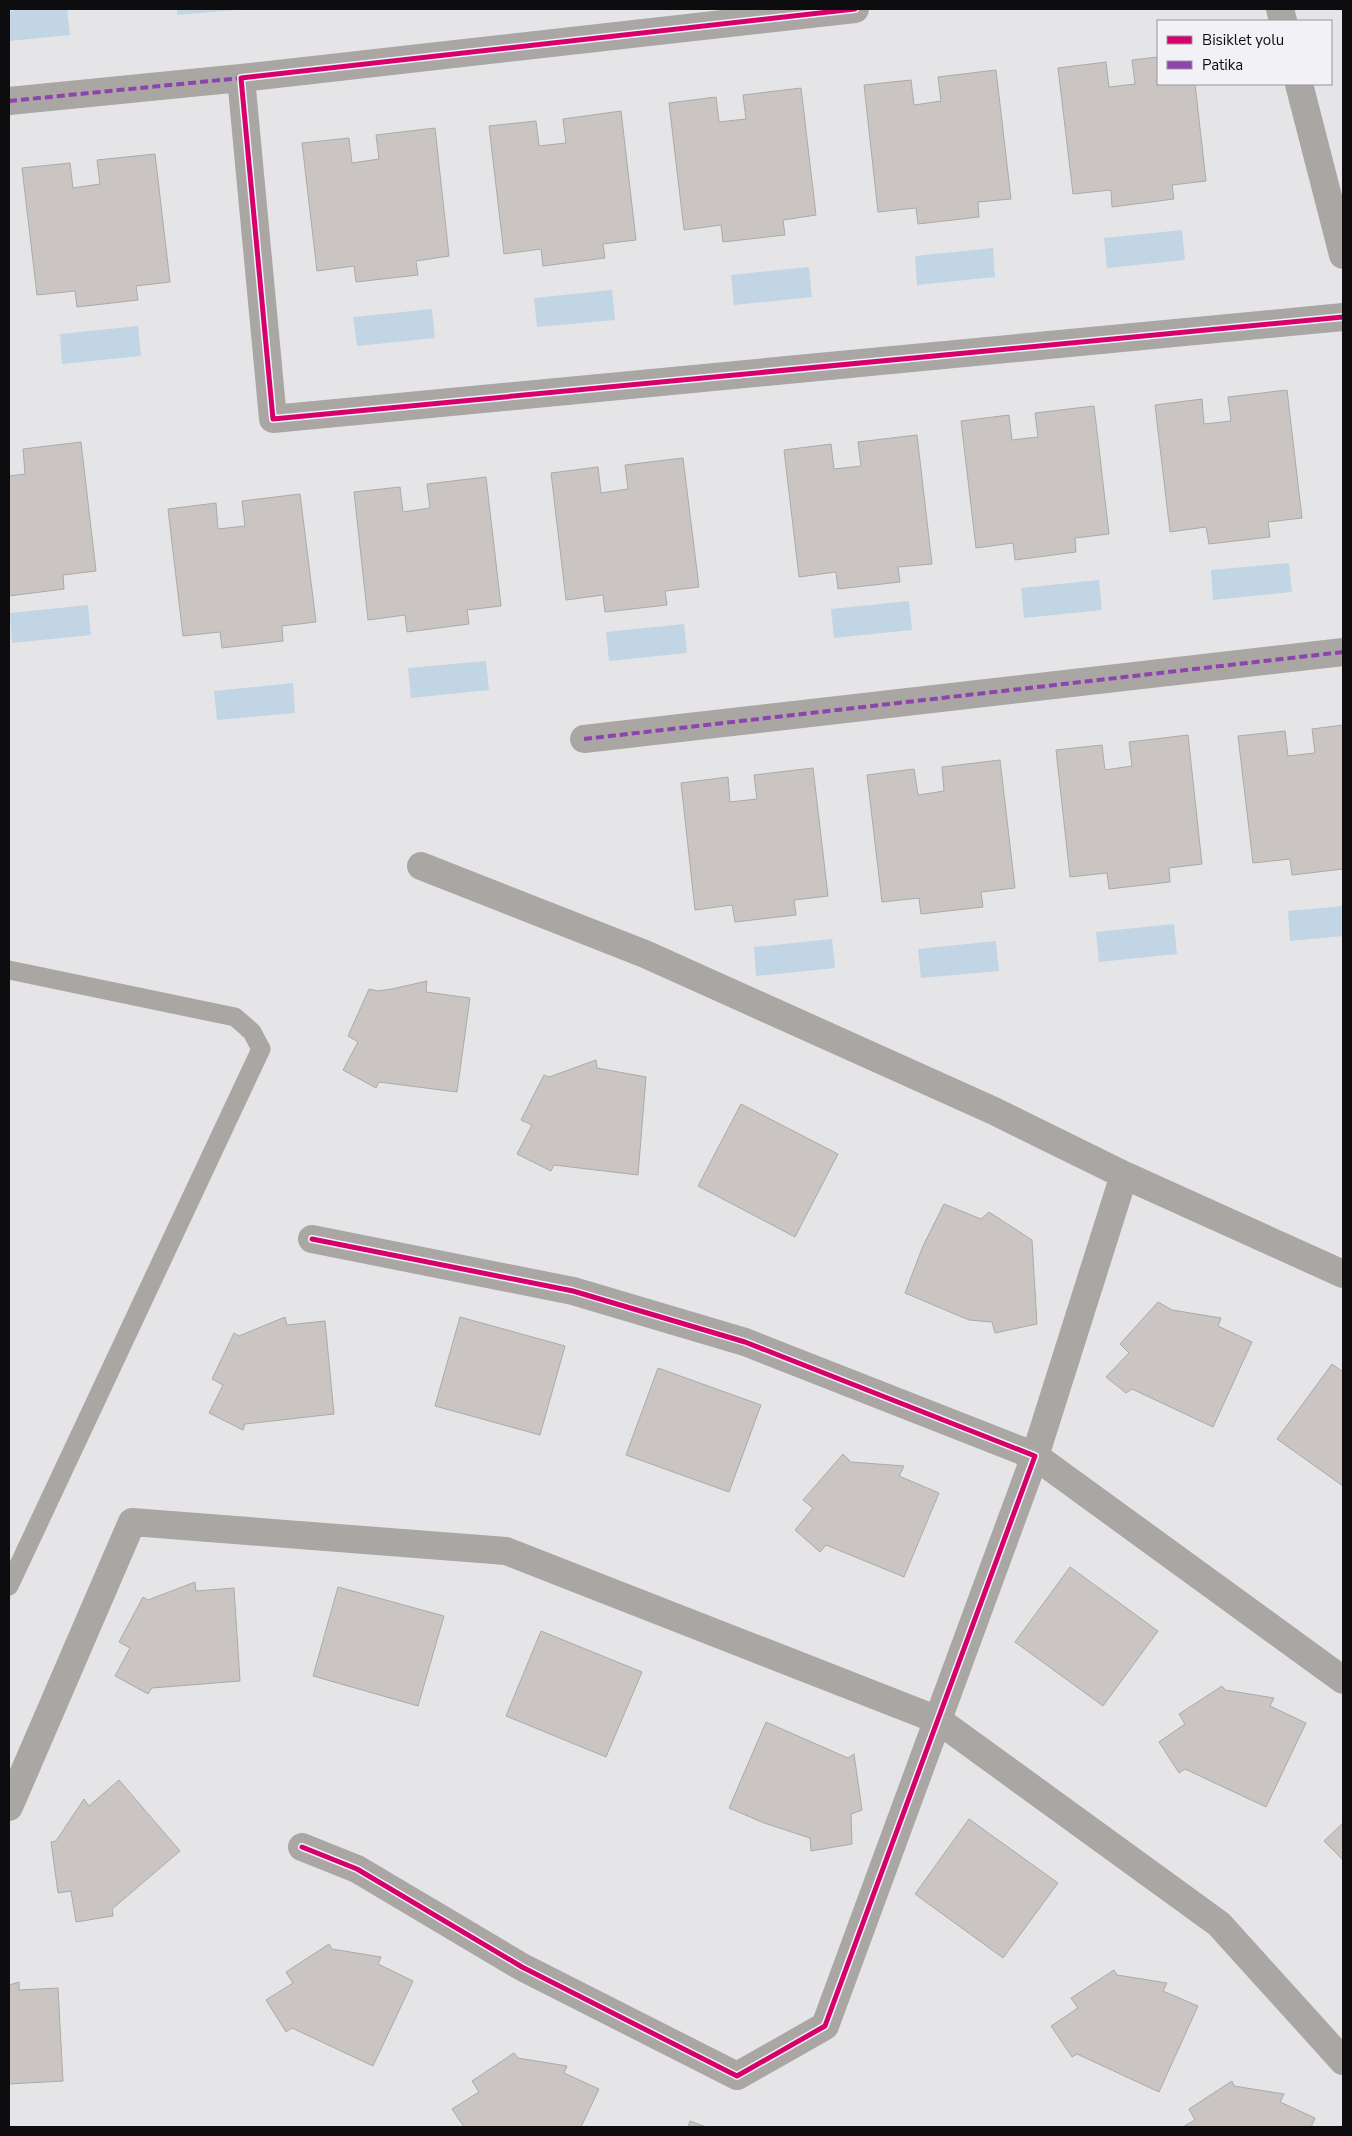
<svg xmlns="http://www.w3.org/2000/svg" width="1352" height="2136" font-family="'Nunito Sans',sans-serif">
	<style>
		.water { fill: #c1d5e5 }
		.building { fill: #cac5c2; stroke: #abaaaa }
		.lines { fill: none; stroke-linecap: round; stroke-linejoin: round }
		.service { stroke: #aaa6a3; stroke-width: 19 }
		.minor { stroke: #aaa6a3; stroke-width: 28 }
		.tertiary { stroke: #aaa6a3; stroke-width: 28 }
		.quiet { stroke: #8e44ad; stroke-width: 4; stroke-dasharray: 8 4; stroke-linecap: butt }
		.cycleway-casing { stroke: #f2f1f6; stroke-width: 8 }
		.cycleway { stroke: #d6006c; stroke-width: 5 }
	</style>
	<rect width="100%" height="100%" fill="#e5e5e8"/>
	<path class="water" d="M31,9H67L70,35L9,41V11Z
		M177,9H245L177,15Z
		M1182,230L1185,260L1107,268L1104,238Z
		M993,248L995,277L917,285L915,256Z
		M809,267L812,297L734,305L731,275Z
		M612,290L615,320L537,327L534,298Z
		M432,309L435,338L357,346L353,317Z
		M138,326L141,356L62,364L60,334Z
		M1289,563L1292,592L1213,600L1211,570Z
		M1099,580L1102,610L1024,618L1021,588Z
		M909,601L912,630L834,638L831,609Z
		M88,605L91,635L12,643L10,613Z
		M684,624L687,653L609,661L606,632Z
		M486,661L489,690L411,698L408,668Z
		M293,683L295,713L217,720L214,691Z
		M1343,906V936L1290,941L1288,911Z
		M1174,924L1177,954L1099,962L1096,932Z
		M832,939L835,968L756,976L754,947Z
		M996,941L999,971L921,978L918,949Z"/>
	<path class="building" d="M1158,57V84H1195L1206,181L1172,185L1174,199L1112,207L1111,190L1073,194L1058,68L1106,62L1109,87L1135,84L1132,60Z
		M996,70L1011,199L978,202L979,217L918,224L916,208L878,212L864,85L911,80L914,105L941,101L938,77Z
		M801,88L816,215L783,220L785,235L723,242L721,225L684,230L669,103L716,97L719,122L746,119L743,95Z
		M621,111L636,240L603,244L605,258L543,266L541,249L504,254L489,126L536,121L539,146L566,143L563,119Z
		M435,128L449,256L416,261L418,275L356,282L354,266L317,271L302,143L349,138L352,163L379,159L376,135Z
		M155,154L170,282L136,286L138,300L77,307L75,291L37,295L22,168L70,163L73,188L100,184L97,160Z
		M1287,390L1302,518L1268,522L1270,537L1209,544L1206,527L1170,532L1155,405L1202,399L1204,424L1231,421L1228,397Z
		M1094,406L1109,534L1075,538L1076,552L1015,560L1013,543L976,548L961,421L1009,415L1012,440L1038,437L1035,413Z
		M917,435L932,564L898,567L900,582L838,589L836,572L799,577L784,450L831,444L834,469L861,466L858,442Z
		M81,442L96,571L63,575L64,589L9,596V476L25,474L23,449Z
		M683,458L699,587L665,591L667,605L605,612L603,595L566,600L551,473L598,467L601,493L628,489L625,465Z
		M486,477L501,606L467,610L469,624L407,632L405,615L368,620L354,492L400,487L403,512L430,508L427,484Z
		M300,494L316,622L282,626L283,641L222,648L220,632L183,636L168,509L216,503L218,529L245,526L242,501Z
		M1343,725V869L1292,875L1290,859L1253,863L1238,736L1285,731L1288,756L1315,753L1312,729Z
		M1188,735L1202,864L1169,868L1170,882L1109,889L1107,873L1070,877L1056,750L1102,745L1105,770L1132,766L1129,742Z
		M1000,760L1015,888L981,892L983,907L921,914L919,898L882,902L867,775L914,769L918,795L944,791L942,767Z
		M813,768L828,896L794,900L796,915L735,922L732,905L695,910L681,783L728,777L730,802L757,799L754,775Z
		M427,981L426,992L470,998L457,1092L379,1082L376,1088L343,1070L358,1042L348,1036L369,989L378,991L392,989Z
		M596,1060L597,1068L646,1077L638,1175L554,1165L551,1171L517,1154L532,1125L521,1120L544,1075L549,1077Z
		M741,1104L838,1154L795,1237L698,1186Z
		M944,1204L981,1219L989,1212L1032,1240L1037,1324L995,1333L992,1322L969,1320L905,1293L923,1246Z
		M1158,1302L1172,1310L1221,1318L1218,1326L1252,1342L1213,1427L1132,1389L1126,1393L1106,1377L1129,1353L1120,1344Z
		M285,1317L287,1325L325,1321L334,1414L245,1424L243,1430L209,1413L223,1385L212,1379L234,1333L239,1336Z
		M460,1317L565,1346L540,1435L435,1406Z
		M1332,1364L1343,1372V1486L1277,1439Z
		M658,1368L761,1405L729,1492L626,1455Z
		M843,1454L851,1462L904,1466L899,1476L939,1493L904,1577L826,1545L820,1552L795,1530L813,1508L803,1500Z
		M1070,1567L1158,1631L1103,1706L1015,1642Z
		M195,1582L196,1591L234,1588L240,1681L152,1688L148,1694L115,1676L130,1648L119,1642L143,1597L148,1600Z
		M338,1587L444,1616L418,1706L313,1676Z
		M541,1631L642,1672L606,1757L506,1716Z
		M1222,1686L1225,1690L1274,1698L1270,1706L1306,1723L1266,1807L1185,1769L1179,1773L1159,1742L1185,1724L1179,1714Z
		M766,1722L848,1758L854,1754L862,1810L851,1814L852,1844L811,1851L810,1838L764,1823L729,1808Z
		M119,1780L180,1851L112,1909L113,1916L76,1922L71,1891L58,1893L51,1842L56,1841L84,1799L89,1806Z
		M969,1819L1058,1883L1003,1958L915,1894Z
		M1343,1823V1860L1324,1841Z
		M329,1944L332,1949L381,1957L378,1964L413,1981L373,2066L292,2028L286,2032L266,2000L293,1983L286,1972Z
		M1114,1970L1117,1975L1167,1983L1163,1991L1198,2006L1159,2092L1077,2054L1072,2057L1051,2026L1078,2008L1071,1998Z
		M19,1982V1990L58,1988L63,2081L9,2084V1985Z
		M514,2053L518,2058L567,2066L564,2073L599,2089L581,2127H464L452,2109L479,2092L472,2081Z
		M1232,2081L1234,2086L1284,2094L1280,2102L1315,2118L1311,2127H1183L1195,2120L1189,2109Z
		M690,2121L706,2127H688Z"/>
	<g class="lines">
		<path class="service" d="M9,970L235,1017L252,1032L261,1049L9,1586"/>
		<path class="minor" d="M855,9L241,78L273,419L1343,317
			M9,101L241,78
			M584,739L1343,652
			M421,866L645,954L994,1111L1124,1175
			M1343,1274L1124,1175L1035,1456L1343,1680
			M9,1807L132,1522L506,1551L938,1720L1219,1924L1343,2061
			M302,1847L357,1869L522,1967L737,2076L825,2026L1035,1456"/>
		<path class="tertiary" d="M1280,9L1283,21
			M1299,84L1343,255
			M312,1239L573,1291L745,1342L1035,1456"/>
		<path class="quiet" d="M9,101L241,78
			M584,739L1343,652"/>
		<defs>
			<path id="cycleway" d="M855,9L241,78L273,419L1343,317
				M302,1847L357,1869L522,1967L737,2076L825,2026L1035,1456L745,1342L573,1291L312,1239"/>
		</defs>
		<use href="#cycleway" class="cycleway-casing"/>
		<use href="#cycleway" class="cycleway"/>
	</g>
	<rect width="1352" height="2136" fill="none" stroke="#0d0c0e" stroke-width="20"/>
	<rect x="1157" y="20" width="175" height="65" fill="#f2f1f6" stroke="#969599"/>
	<rect x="1167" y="36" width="25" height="8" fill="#d6006c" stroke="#969599"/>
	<text x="1202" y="45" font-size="15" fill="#0d0c0e">Bisiklet yolu</text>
	<rect x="1167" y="61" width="25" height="8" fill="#8e44ad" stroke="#969599"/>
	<text x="1202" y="70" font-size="15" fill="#0d0c0e">Patika</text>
</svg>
